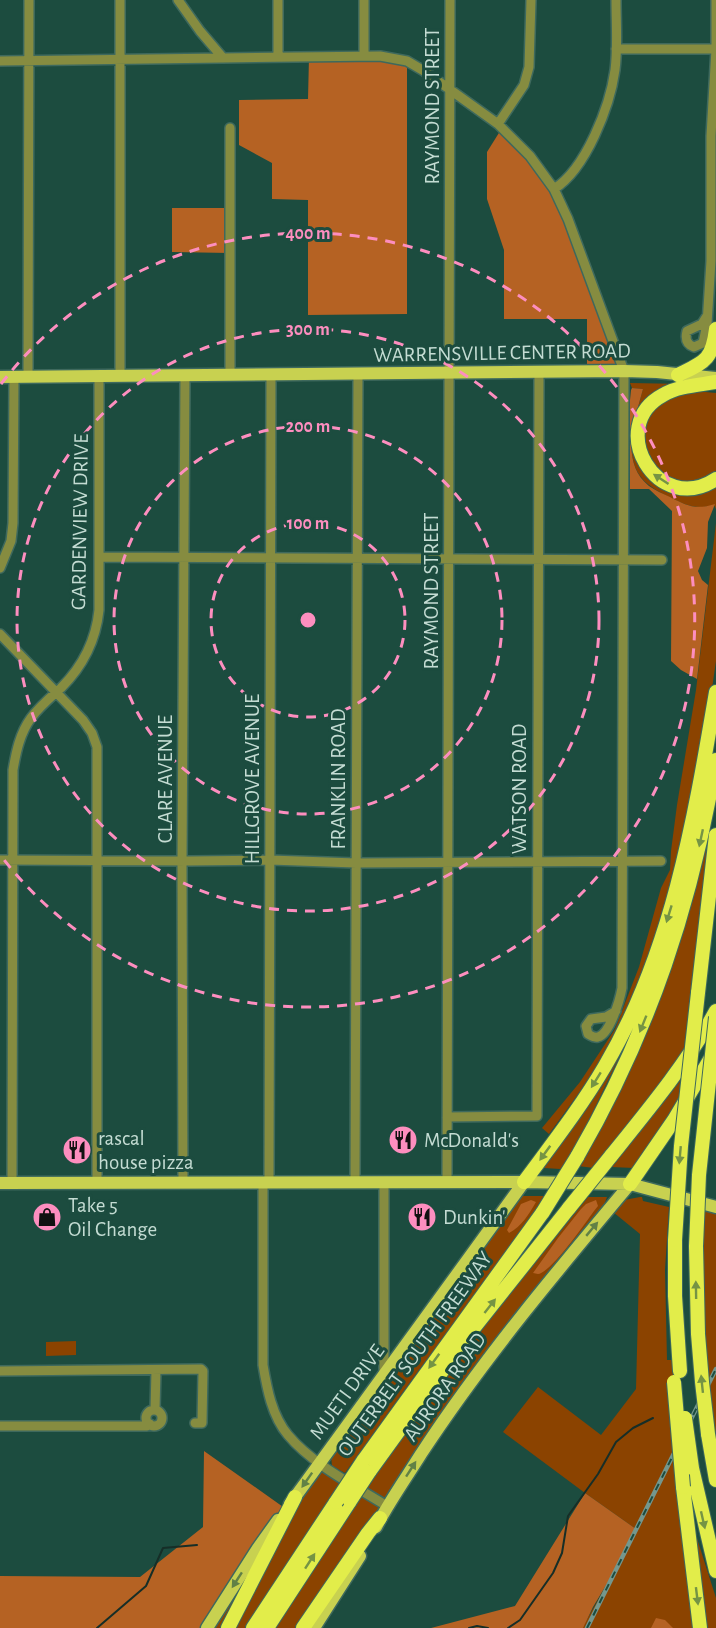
<svg xmlns="http://www.w3.org/2000/svg" width="716" height="1628" font-family="'Alegreya Sans',sans-serif">
	<style>
		.green { fill: #8b4300 }
		.forest { fill: #b56223 }
		.lines { fill: none; stroke-linecap: round; stroke-linejoin: round }
		.stream { stroke: #162e27; stroke-width: 2 }
		.minor-casing { stroke: #3e695d; stroke-width: 12 }
		.major-casing { stroke: #3e695d; stroke-width: 15 }
		.highway-casing { stroke: #3e695d; stroke-width: 16 }
		.minor { stroke: #868c40; stroke-width: 9 }
		.major { stroke: #c8d150; stroke-width: 12 }
		.highway { stroke: #e2ed4a; stroke-width: 14 }
		.rail-casing { stroke: #74978d; stroke-width: 4.5 }
		.rail { stroke: #1c4c3f; stroke-width: 2; stroke-dasharray: 7; stroke-linecap: butt }
		.highway-bridge-casing { stroke: #3e695d; stroke-width: 16; stroke-linecap: butt }
		.highway-bridge { stroke: #e2ed4a; stroke-width: 14 }
		.oneway { fill: #759444 }
		.oneway2 { fill: #618146 }
		.ring { fill: none; stroke: #fd8ebf; stroke-width: 3; stroke-dasharray: 10 8 }
		.labels { text-anchor: middle; dominant-baseline: central; stroke-width: 6; stroke-linejoin: round; paint-order: stroke }
		.street-label { font-size: 21px; fill: #c4dcd3; stroke: #1c4c3f }
		.poi-label { font-size: 21px; fill: #c4dcd3; stroke: #1c4c3f; text-anchor: start }
		.centre { fill: #fd8ebf; stroke: #1c4c3f; stroke-width: 3 }
		.ring-label { font-size: 18px; text-anchor: middle; font-weight: bold; fill: #fd8ebf; stroke: #1c4c3f; stroke-width: 6; stroke-linejoin: round; paint-order: stroke }
	</style>
	<rect width="100%" height="100%" fill="#1c4c3f"/>
	<path class="green" d="M630 383 684 384 637 423V460L653 480 716 484V509L714 505C695 510 686 505 669 497 663 494 655 490 649 485 619 462 635 419 643 389L632 388Z
		M695 391 716 393V473L690 483 673 481 661 474 644 452V423L659 401Z
		M716 523V661L709 709 676 872 646 968 611 1044 579 1093 549 1134 542 1128 580 1082 615 1029 639 967 661 888 670 870 671 851 677 805 696 690Z
		M709 834 683 1057 594 1168 578 1166 689 907Z
		M616 1057 619 1058 586 1126 563 1167 560 1169 544 1168 546 1159 554 1153 585 1108Z
		M681 1080 678 1105 634 1168 611 1167Z
		M520 1196H545L498 1264 416 1374 347 1470 345 1473 332 1466 331 1456Z
		M588 1197H607L604 1205 472 1370 387 1499 367 1488 440 1385 482 1329Z
		M640 1197H642L643 1201 669 1207 665 1270 667 1360H672L678 1436 700 1628H582L617 1567 636 1529 585 1493 503 1432 538 1387 601 1435 636 1389 640 1234 613 1212 624 1200Z
		M695 1201 716 1207V1480L708 1434Z
		M76 1341V1355L46 1356V1342Z
		M322 1469 341 1482 245 1628H233L298 1499Z
		M363 1494 379 1506 380 1511 300 1628H276Z
		M694 1529 716 1598V1628H705Z
		M252 1566 222 1628H212Z"/>
	<path class="forest" d="M309 57 407 61V314L308 315V200L272 199V163L239 145V100L308 99Z
		M502 128 554 189 624 371H587V319H504V250L487 199V152Z
		M172 208H230V253L172 252Z
		M632 388 643 389C635 419 619 462 649 486 655 490 663 494 670 497 687 506 696 510 715 504L708 522 707 548 698 571 702 580 708 585 697 679 681 670 671 661 672 511 649 489H630V400L631 390Z
		M531 1200 536 1202C529 1214 522 1226 509 1233L507 1230 521 1204Z
		M596 1200 598 1206 594 1211C586 1222 551 1273 538 1274 536 1274 535 1273 533 1273L558 1238 581 1209 586 1204Z
		M204 1451 286 1509 207 1628H0V1576L140 1577 203 1527Z
		M585 1493 636 1529 617 1567 593 1607 583 1628H431L515 1606Z
		M656 1618 665 1620 673 1628H651Z"/>
	<g class="lines">
		<path class="stream" d="M97 1628 146 1586 163 1548 197 1545
			M469 1628 477 1626 488 1628
			M508 1628 520 1620 553 1573 562 1553 568 1516 598 1474 616 1442 633 1428 653 1418"/>
		<g class="minor-casing">
			<path id="minor" d="M178 0 200 31 223 58 380 56 407 61 424 71 498 124 530 156 554 189 568 219 624 371 622 988C620 999 610 1034 598 1037 593 1038 592 1036 588 1034L586 1026 591 1019 606 1017 616 1011
				M364 0V56
				M616 49H716
				M278 57V0
				M0 61 223 58
				M498 124 524 85 529 67 531 0
				M230 128V375
				M554 189C586 169 610 106 615 70 618 47 616 23 616 0
				M707 316 702 324 687 331C685 339 686 344 694 347L703 343 707 324 711 261V136L716 49V0
				M120 376V0
				M28 377 29 0
				M99 557 662 560
				M0 568 11 541 13 523 14 377
				M0 634 83 720 92 733 97 747V1183
				M0 860 190 861 270 860 356 863 661 861
				M447 1117 537 1116 539 372
				M12 1183 13 770C16 752 20 733 31 718 40 706 51 697 61 688 83 666 96 640 99 610V376
				M183 1183 182 865 185 375
				M263 1183V1365C267 1389 272 1416 288 1435 312 1464 355 1486 387 1506
				M269 1183 271 375
				M355 1183 358 374
				M447 1183 450 0
				M0 1371 201 1369 203 1371 202 1423H195
				M384 1375V1183
				M155 1410 156 1370
				M146 1418a8 8 0 1 1 16 0a8 8 0 1 1-16 0Z
				M0 1426H147L150 1424"/>
		</g>
		<g class="major-casing">
			<path id="major" d="M0 377 624 371 657 372 716 378
				M0 1183 524 1182 630 1184 716 1207
				M290 1504 524 1182
				M376 1527C389 1502 406 1478 421 1454 484 1358 557 1271 630 1184
				M207 1628 258 1548 278 1520
				M314 1628 360 1556"/>
		</g>
		<g class="highway-casing">
			<path id="highway" d="M678 375C704 362 712 361 716 329
				M716 382C699 385 678 386 663 395 605 426 657 518 716 479
				M698 993 716 835
				M611 1156C649 1109 687 1063 716 1011
				M577 1157C650 1031 692 903 716 760
				M524 1182C552 1144 581 1107 605 1066 672 952 694 821 716 692
				M630 1184 674 1120 712 1056
				M675 1240V1296L680 1371
				M696 1246 698 1334
				M708 1434 716 1480
				M363 1461 543 1212
				M692 1468 716 1571
				M369 1472 469 1334 569 1208
				M683 1487 700 1628
				M228 1628 295 1497
				M253 1628 336 1502
				M267 1628 350 1501
				M303 1628 368 1533 380 1518"/>
		</g>
		<use href="#minor" class="minor"/>
		<use href="#major" class="major"/>
		<use href="#highway" class="highway"/>
		<g class="rail-casing">
			<path id="rail" d="M587 1628 716 1369"/>
		</g>
		<use href="#rail" class="rail"/>
		<g class="highway-bridge-casing">
			<path id="highway-bridge" d="M569 1208 611 1156
				M543 1212 577 1157
				M675 1240 681 1146 698 993
				M696 1246 699 1175 716 1017
				M698 1334 702 1382 708 1434
				M674 1382 683 1487
				M685 1418 692 1468
				M350 1501 369 1472
				M336 1502 363 1461"/>
		</g>
		<use href="#highway-bridge" class="highway-bridge"/>
	</g>
	<defs><path id="oneway-solid" d="M-6-.8H1V-3.2L6.5 0L1 3.2V.8H-6Z" transform="scale(1.5)"/></defs>
	<g class="oneway">
		<use href="#oneway-solid" transform="translate(661 479) rotate(-147)"/>
		<use href="#oneway-solid" transform="translate(701 838) rotate(102)"/>
		<use href="#oneway-solid" transform="translate(669 914) rotate(107)"/>
		<use href="#oneway-solid" transform="translate(643 1024) rotate(112)"/>
		<use href="#oneway-solid" transform="translate(596 1080) rotate(122)"/>
		<use href="#oneway-solid" transform="translate(545 1153) rotate(126)"/>
		<use href="#oneway-solid" transform="translate(680 1155) rotate(95)"/>
		<use href="#oneway-solid" transform="translate(696 1290) rotate(-91)"/>
		<use href="#oneway-solid" transform="translate(490 1306) rotate(-52)"/>
		<use href="#oneway-solid" transform="translate(434 1361) rotate(126)"/>
		<use href="#oneway-solid" transform="translate(702 1384) rotate(-96)"/>
		<use href="#oneway-solid" transform="translate(703 1520) rotate(77)"/>
		<use href="#oneway-solid" transform="translate(310 1561) rotate(-57)"/>
		<use href="#oneway-solid" transform="translate(697 1596) rotate(83)"/>
	</g>
	<g class="oneway2">
		<use href="#oneway-solid" transform="translate(592 1229) rotate(-50)"/>
		<use href="#oneway-solid" transform="translate(411 1469) rotate(-57)"/>
		<use href="#oneway-solid" transform="translate(307 1480) rotate(125)"/>
		<use href="#oneway-solid" transform="translate(237 1580) rotate(123)"/>
	</g>
	<g class="ring">
		<circle cx="308" cy="620" r="97"/>
		<circle cx="308" cy="620" r="194"/>
		<circle cx="308" cy="620" r="291"/>
		<path d="M1 384A387 387 0 1 1 1 856"/>
	</g>
	<defs>
		<g id="restaurant-disc" transform="scale(1.5)"><circle r="9.5" fill="#fd8ebf" stroke="#1c4c3f"/><path d="M-5-6h1v4h1v-4h1v4h1v-4h1v5L-1.5 .5V6h-2V.5L-5-1ZM5-6V6H3V1.5H1.5Q1.5-4 5-6Z" fill="#111"/></g>
		<g id="shop-disc" transform="scale(1.5)"><circle r="9.5" fill="#fd8ebf" stroke="#1c4c3f"/><path d="M-5-2.5h2.3a2.7 3.5 0 0 1 5.4 0H5L5.5 6h-11ZM-1.5-2.5h3a1.5 2.3 0 0 0-3 0Z" fill="#111"/></g>
	</defs>
	<g fill-rule="evenodd">
		<use href="#restaurant-disc" x="403" y="1140"/>
		<use href="#restaurant-disc" x="77" y="1150"/>
		<use href="#shop-disc" x="47" y="1217"/>
		<use href="#restaurant-disc" x="422" y="1217"/>
	</g>
	<g class="labels">
		<g class="street-label">
			<text transform="translate(432 106) rotate(-90)">RAYMOND STREET</text>
			<text transform="translate(502 353) rotate(-1)">WARRENSVILLE CENTER ROAD</text>
			<text transform="translate(80 522) rotate(-89)">GARDENVIEW DRIVE</text>
			<text transform="translate(431 591) rotate(-90)">RAYMOND STREET</text>
			<text transform="translate(165 779) rotate(-90)">CLARE AVENUE</text>
			<text transform="translate(252 779) rotate(-90)">HILLGROVE AVENUE</text>
			<text transform="translate(338 779) rotate(-90)">FRANKLIN ROAD</text>
			<text transform="translate(519 789) rotate(-90)">WATSON ROAD</text>
			<text transform="translate(415 1354) rotate(-54)">OUTERBELT SOUTH FREEWAY</text>
			<text transform="translate(445 1387) rotate(-55)">AURORA ROAD</text>
			<text transform="translate(347 1392) rotate(-54)">MUETI DRIVE</text>
		</g>
		<g class="poi-label">
			<text x="98" y="1138">rascal<tspan x="98" dy="24">house pizza</tspan></text>
			<text x="424" y="1140">McDonald's</text>
			<text x="68" y="1205">Take 5<tspan x="68" dy="24">Oil Change</tspan></text>
			<text x="443" y="1217">Dunkin'</text>
		</g>
	</g>
	<circle cx="308" cy="620" r="9" class="centre"/>
	<g class="ring-label">
		<text x="308" y="239">400 m</text>
		<text x="308" y="335">300 m</text>
		<text x="308" y="432">200 m</text>
		<text x="308" y="529">100 m</text>
	</g>
</svg>
